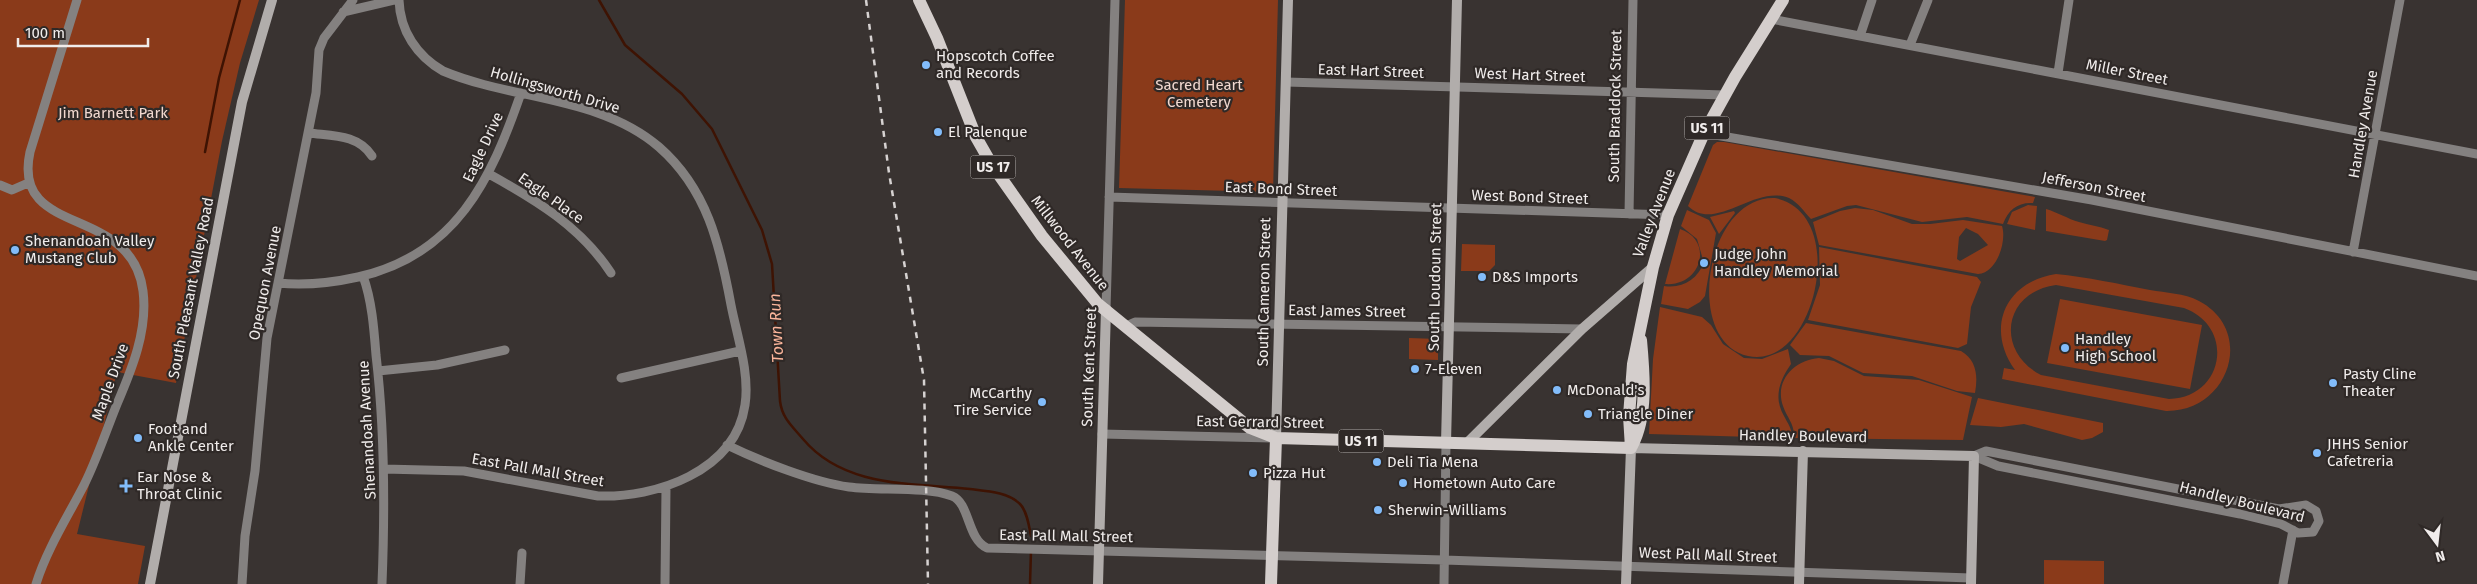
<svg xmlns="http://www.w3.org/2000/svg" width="2477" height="584" font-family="'Fira Sans',sans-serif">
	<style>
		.green { fill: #8a3a1a; fill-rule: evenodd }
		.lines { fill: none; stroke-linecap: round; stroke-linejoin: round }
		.stream { stroke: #3e1303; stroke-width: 2.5 }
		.street { stroke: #848180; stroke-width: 9 }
		.secondary { stroke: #b1adab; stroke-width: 10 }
		.primary { stroke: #d4cecc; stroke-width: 12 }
		.rail { stroke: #d6d2d1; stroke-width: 2.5; stroke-dasharray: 6 6; stroke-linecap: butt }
		.poi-dot { fill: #82bcfa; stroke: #2f2927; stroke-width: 2 }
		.labels { text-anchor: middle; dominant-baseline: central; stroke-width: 4.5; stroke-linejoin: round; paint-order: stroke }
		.shield { fill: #2f2927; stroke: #b6b2b0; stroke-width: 1 }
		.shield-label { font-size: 14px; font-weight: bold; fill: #f0eceb }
		.poi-label { font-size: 15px; fill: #f0eceb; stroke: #2f2927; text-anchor: start }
		.street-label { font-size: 15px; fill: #f0eceb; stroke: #2f2927 }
		.park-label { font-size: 15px; fill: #f1d8cf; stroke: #2f2927 }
		.water-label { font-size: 16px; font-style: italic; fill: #fbb59b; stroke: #2f2927 }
	</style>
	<rect width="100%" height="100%" fill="#393331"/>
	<path class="green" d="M0 0H259L240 63 222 141 176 383 117 372 77 534 145 546 138 584H0Z
		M1125 0H1278L1273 192 1119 188Z
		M1717 142H1724L2035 197 2033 203C2018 202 2008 210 2003 224L1967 217 1922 222 1856 205 1847 206 1811 219C1804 212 1799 203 1789 198 1755 184 1715 233 1688 206L1713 145Z
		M1775 198C1851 213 1815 371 1748 356 1682 341 1706 195 1775 198Z
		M2028 205 2037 206 2035 230 2007 224 2012 212Z
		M1855 208 1873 210 1912 224H1930L1963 220 2002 226C2007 241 1997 273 1978 274L1819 245 1813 222 1840 211ZM1966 228 1978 234 1988 245 1960 261 1957 259 1959 237Z
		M2046 209C2057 212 2068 219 2079 222 2089 225 2099 226 2109 230L2107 240 2105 241 2046 231Z
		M1687 210 1709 220 1716 233 1705 296 1700 302 1688 309 1661 304 1664 286C1683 289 1697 279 1704 263L1697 239 1681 226Z
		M1734 211 1735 213 1719 234 1710 217Z
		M1680 229C1714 240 1702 287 1665 284Z
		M1462 244 1495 245V265L1489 271H1461Z
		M1819 247 1977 277 1981 282 1971 307 1967 344 1958 348 1808 320 1820 285Z
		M2056 274C2087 277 2119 284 2150 290 2166 293 2184 293 2199 301 2256 331 2229 412 2166 411L2002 379 2004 368 2015 370C1985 328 2005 282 2056 274ZM2056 285 2184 308C2236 327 2224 398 2169 399L2041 375C1995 351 2003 292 2056 285Z
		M2060 299 2202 325 2190 389 2047 363Z
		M1660 307 1702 317 1711 325 1723 344 1744 358 1762 359 1788 349 1791 364C1780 380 1773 397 1784 416 1788 424 1792 428 1792 438L1649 434 1653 359Z
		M1806 323 1961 351C1977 360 1978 377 1975 393L1957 391 1912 376 1863 373 1829 356 1800 355 1790 345Z
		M1409 338 1438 339V360L1409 359Z
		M1819 358 1834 361 1864 376 1919 380 1972 397 1963 440 1794 438C1795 424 1787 418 1783 406 1774 380 1795 360 1819 358Z
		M1978 398 2103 423V432L2092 438 2082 440 2024 424 2001 427 1970 425Z
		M2044 560 2104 561V584H2044Z"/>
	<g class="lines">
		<path class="stream" d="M599 0 625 45 682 94 712 129 762 230 772 264 780 401C782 418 792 426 803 439 844 488 912 483 970 489 986 491 1008 492 1020 504 1027 511 1029 526 1031 536
			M205 152 219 78 240 0
			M1030 584 1031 551"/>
		<path class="street" d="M343 12 394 0
			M1771 19 2477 154
			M1860 36 1872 0
			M1910 45 1928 0
			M2058 73 2069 0
			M1286 82 1725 95
			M309 133C332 136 358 134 372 156
			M1704 133 2092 200 2477 276
			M489 174C536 200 581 227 611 273
			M0 185 12 190 28 183
			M1109 197 1668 215
			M1629 214 1633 0
			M2353 252 2400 0
			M363 276C372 301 374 329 376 355 385 431 385 508 382 584
			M278 283C306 286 331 283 358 277 456 255 491 180 521 93
			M1106 309 1115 0
			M1126 326 1135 322 1582 329
			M378 371 437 365 505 350
			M621 378 740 351
			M1102 434 1274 438
			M727 445C760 461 813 482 849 487 879 491 925 486 952 496 970 503 967 539 987 548L1444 560 1971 578
			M1986 451 2279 509 2306 505 2316 511 2319 521 2313 532 2298 533 2281 524 2240 514 1998 466 1974 456Z
			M384 469 464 471 598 496C655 498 735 472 745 405 750 373 737 336 731 305 720 245 707 189 659 147 600 96 512 100 443 71 417 56 400 31 399 0
			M36 584C47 549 67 518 84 485 97 459 106 431 117 404 132 369 148 330 143 291 132 203 11 239 30 152L77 0
			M242 584 245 536 255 471 267 338 316 93 319 50 324 38 353 0
			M520 584 522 553
			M665 584 666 488
			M1444 584 1446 443
			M2283 584 2293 530"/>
		<path class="secondary" d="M1276 438 1288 0
			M1446 443 1457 0
			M1466 444 1582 329 1653 267
			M150 584 242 102 272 0
			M1098 584 1106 309
			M1626 584 1631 448 1974 456 1971 584
			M1799 584 1803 451"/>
		<path class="primary" d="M919 0 937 38 976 137 992 165 1042 236 1098 304 1250 428 1276 438 1631 448
			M1632 446C1648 416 1644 373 1641 340
			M1631 448 1629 416 1633 364 1653 267 1668 215 1704 133 1735 77 1783 0
			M1271 584 1276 438"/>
		<path class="rail" d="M866 0 889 173 924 380 928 584"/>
	</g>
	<g class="poi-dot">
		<circle cx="926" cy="65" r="5"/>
		<circle cx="938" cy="132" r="5"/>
		<circle cx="15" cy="250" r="5"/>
		<circle cx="1704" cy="263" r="5"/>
		<circle cx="1482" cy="277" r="5"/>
		<circle cx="2065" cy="348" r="5"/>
		<circle cx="1415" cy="369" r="5"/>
		<circle cx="2333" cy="383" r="5"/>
		<circle cx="1557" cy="390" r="5"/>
		<circle cx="1042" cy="402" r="5"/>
		<circle cx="1588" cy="414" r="5"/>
		<circle cx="138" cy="438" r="5"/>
		<circle cx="2317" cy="453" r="5"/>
		<circle cx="1377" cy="462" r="5"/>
		<circle cx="1253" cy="473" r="5"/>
		<circle cx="1403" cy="483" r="5"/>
		<path d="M123.5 478.5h5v5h5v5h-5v5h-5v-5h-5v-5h5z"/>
		<circle cx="1378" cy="510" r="5"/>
	</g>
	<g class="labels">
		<g class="shield">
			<rect x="1684.5" y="116.5" width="45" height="23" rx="4"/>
			<rect x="970.5" y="155.5" width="45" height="23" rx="4"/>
			<rect x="1338.5" y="429.5" width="45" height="23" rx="4"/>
		</g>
		<g class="shield-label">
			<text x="1707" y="128">US 11</text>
			<text x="993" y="167">US 17</text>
			<text x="1361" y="441">US 11</text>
		</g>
		<g class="poi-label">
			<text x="936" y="56">Hopscotch Coffee<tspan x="936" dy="17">and Records</tspan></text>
			<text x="948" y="132">El Palenque</text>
			<text x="25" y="241">Shenandoah Valley<tspan x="25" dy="17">Mustang Club</tspan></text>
			<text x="1714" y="254">Judge John<tspan x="1714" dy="17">Handley Memorial</tspan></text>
			<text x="1492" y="277">D&amp;S Imports</text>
			<text x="2075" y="339">Handley<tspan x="2075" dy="17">High School</tspan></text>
			<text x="1425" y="369">7-Eleven</text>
			<text x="2343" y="374">Pasty Cline<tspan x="2343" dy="17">Theater</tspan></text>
			<text x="1567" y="390">McDonald's</text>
			<text x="1032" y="393" text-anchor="end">McCarthy<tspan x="1032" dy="17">Tire Service</tspan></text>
			<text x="1598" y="414">Triangle Diner</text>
			<text x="148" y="429">Foot and<tspan x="148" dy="17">Ankle Center</tspan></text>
			<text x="2327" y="444">JHHS Senior<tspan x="2327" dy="17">Cafetreria</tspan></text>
			<text x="1387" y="462">Deli Tia Mena</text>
			<text x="1263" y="473">Pizza Hut</text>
			<text x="137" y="477">Ear Nose &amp;<tspan x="137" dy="17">Throat Clinic</tspan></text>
			<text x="1413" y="483">Hometown Auto Care</text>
			<text x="1388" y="510">Sherwin-Williams</text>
		</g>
		<g class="street-label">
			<text transform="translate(1371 71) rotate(2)">East Hart Street</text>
			<text transform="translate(2127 72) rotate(11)">Miller Street</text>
			<text transform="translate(1530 75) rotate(2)">West Hart Street</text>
			<text transform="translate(555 90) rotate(16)">Hollingsworth Drive</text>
			<text transform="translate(1615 106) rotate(-89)">South Braddock Street</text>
			<text transform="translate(2363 124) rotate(-80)">Handley Avenue</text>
			<text transform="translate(483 147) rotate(-65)">Eagle Drive</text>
			<text transform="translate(2094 187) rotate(11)">Jefferson Street</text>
			<text transform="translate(1281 189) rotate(2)">East Bond Street</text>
			<text transform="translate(1530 197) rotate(2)">West Bond Street</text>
			<text transform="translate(551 198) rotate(35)">Eagle Place</text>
			<text transform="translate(1654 213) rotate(-69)">Valley Avenue</text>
			<text transform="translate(1070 243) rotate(52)">Millwood Avenue</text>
			<text transform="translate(1435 277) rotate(-89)">South Loudoun Street</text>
			<text transform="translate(265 283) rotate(-79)">Opequon Avenue</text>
			<text transform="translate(191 288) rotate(-79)">South Pleasant Valley Road</text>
			<text transform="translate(1264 292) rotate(-89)">South Cameron Street</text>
			<text transform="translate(1347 311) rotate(1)">East James Street</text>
			<text transform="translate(1089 367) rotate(-88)">South Kent Street</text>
			<text transform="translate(110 382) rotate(-70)">Maple Drive</text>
			<text transform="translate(1260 422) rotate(1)">East Gerrard Street</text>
			<text transform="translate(367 430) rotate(-93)">Shenandoah Avenue</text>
			<text transform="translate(1803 436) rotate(1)">Handley Boulevard</text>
			<text transform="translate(538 470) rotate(10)">East Pall Mall Street</text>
			<text transform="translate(2242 502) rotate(14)">Handley Boulevard</text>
			<text transform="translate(1066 536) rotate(1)">East Pall Mall Street</text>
			<text transform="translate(1708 555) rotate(2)">West Pall Mall Street</text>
		</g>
		<g class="park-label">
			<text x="1199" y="85">Sacred Heart<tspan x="1199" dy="17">Cemetery</tspan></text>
			<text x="113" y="113">Jim Barnett Park</text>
		</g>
		<g class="water-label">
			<text transform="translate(776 328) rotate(-93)">Town Run</text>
		</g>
	</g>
	<g transform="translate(2437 544) rotate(165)" stroke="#2f2927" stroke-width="4" paint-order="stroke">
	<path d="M0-4L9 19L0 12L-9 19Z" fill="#f0eceb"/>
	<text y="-8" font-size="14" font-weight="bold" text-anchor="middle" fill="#f0eceb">N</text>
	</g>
	<path d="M18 38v8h130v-8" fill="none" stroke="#f0eceb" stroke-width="2.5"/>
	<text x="25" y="38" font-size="15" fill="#f0eceb" stroke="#2f2927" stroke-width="4" paint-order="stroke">100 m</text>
</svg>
